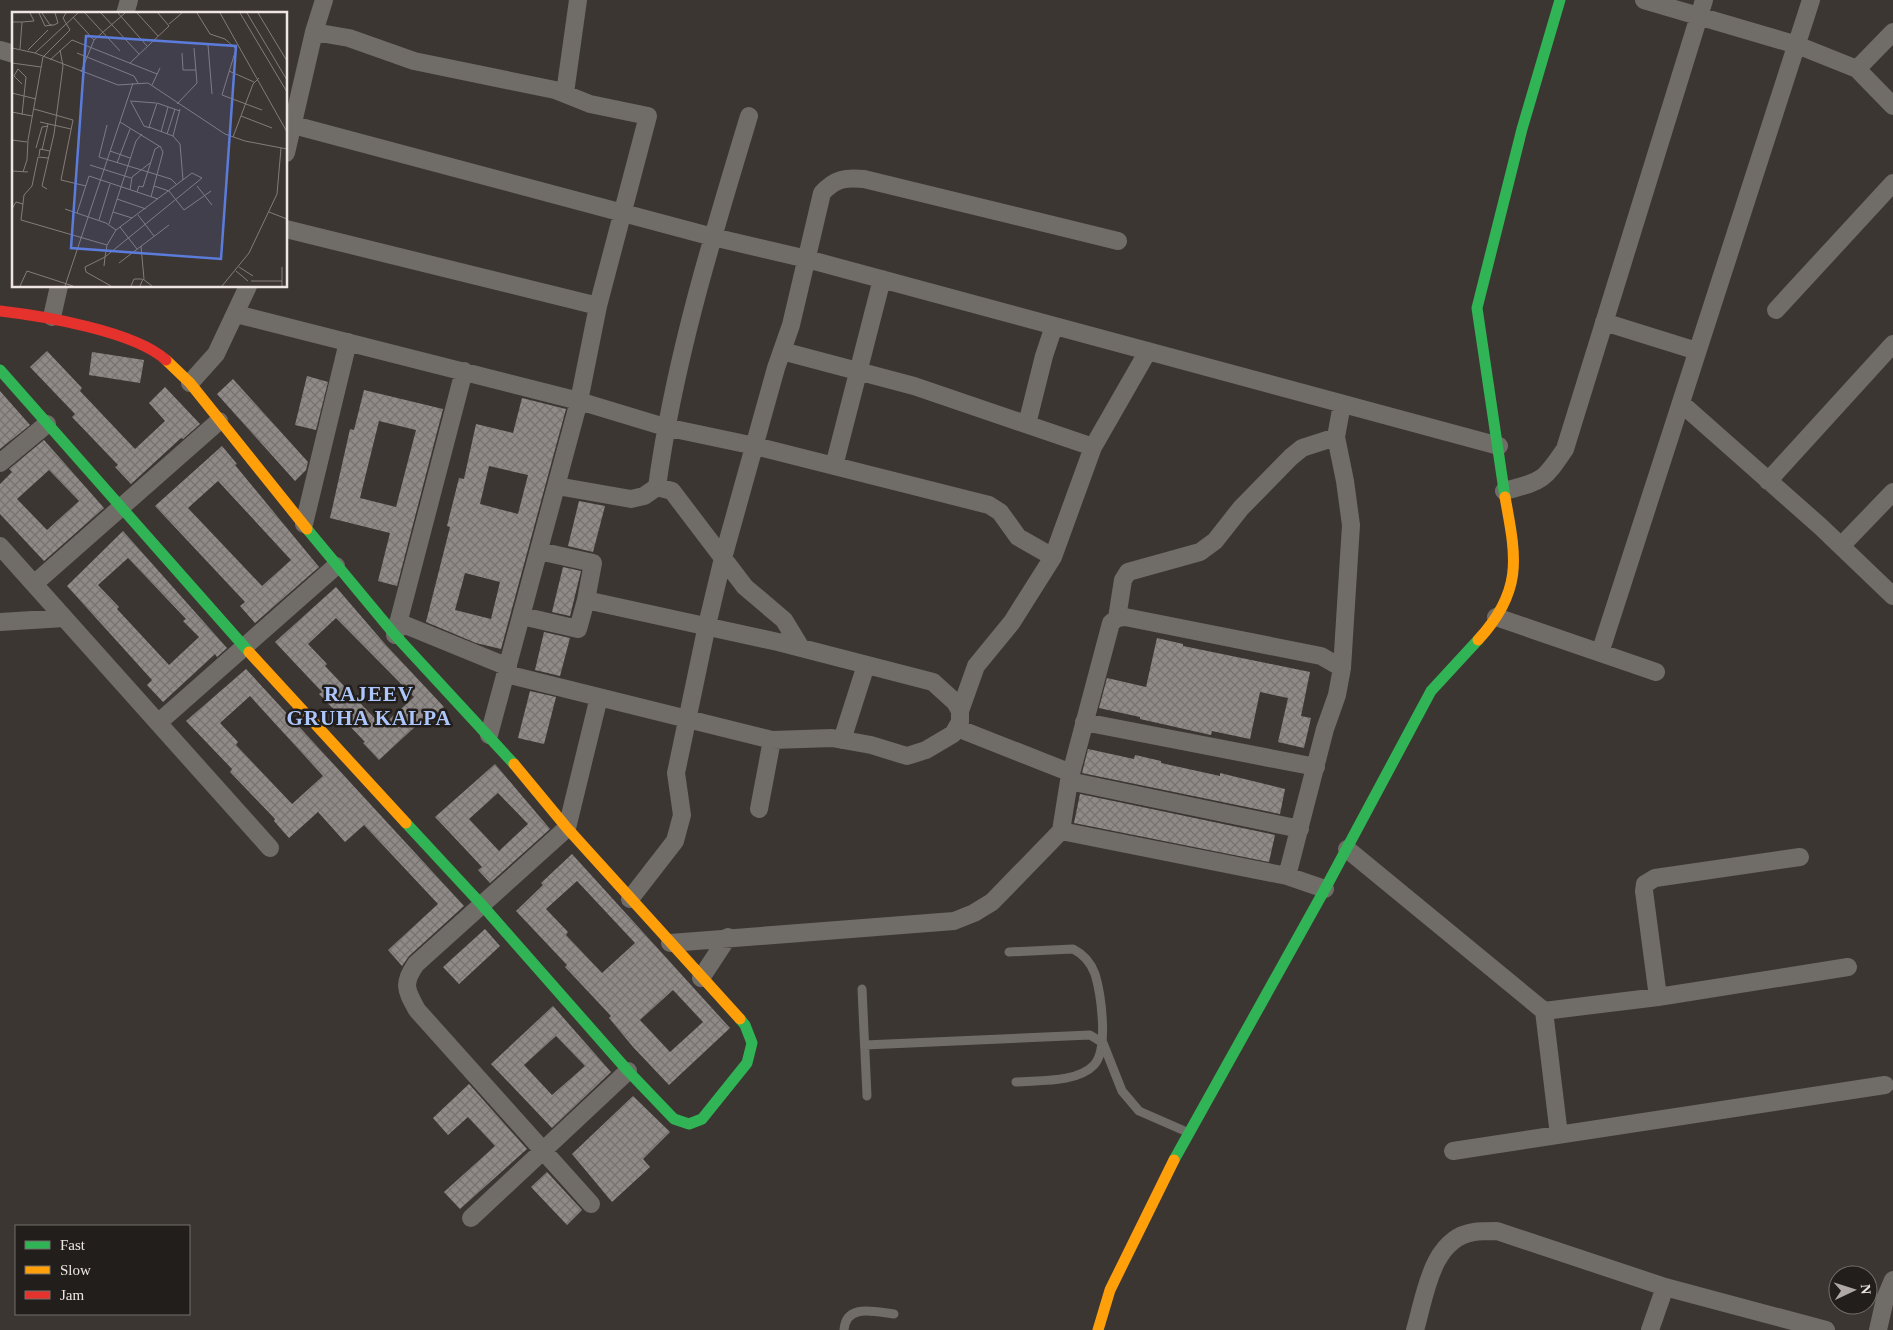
<svg xmlns="http://www.w3.org/2000/svg" width="1893" height="1330" font-family="'Times New Roman',serif">
	<style>
		.building { fill: url(#building-cross-hatch); fill-rule: evenodd }
		.lines { fill: none; stroke-linecap: round; stroke-linejoin: round }
		.lane { stroke: #706c68; stroke-width: 9 }
		.street { stroke: #706c68; stroke-width: 18 }
		.fast { stroke: #30b455; stroke-width: 11 }
		.slow { stroke: #ff9f0a; stroke-width: 11 }
		.jam { stroke: #e5322d; stroke-width: 11 }
		.labels { text-anchor: middle; dominant-baseline: central; stroke-width: 5; stroke-linejoin: round; paint-order: stroke }
		.district-label { font-size: 21px; font-weight: bold; letter-spacing: 1px; fill: #adc7fc; stroke: #221e1b }
		.inset-road { fill: none; stroke: #837c78; stroke-width: 1 }
		.view { fill: #5b7cdb; fill-opacity: 0.15; stroke: #5b7cdb; stroke-width: 2.5 }
		.inset-edge { fill: none; stroke: #ede6e2; stroke-width: 2.5 }
	</style>
	<defs>
		<pattern id="building-cross-hatch" width="8" height="8" patternUnits="userSpaceOnUse" patternTransform="scale(1.25)"><rect width="8" height="8" fill="#8f8a87"/><path d="M0 0l8 8M0 8l8-8" fill="none" stroke="#767270"/></pattern>
	</defs>
	<rect width="100%" height="100%" fill="#3c3632"/>
	<path class="building" d="M47 351 82 388 80 391 135 449 165 421 149 403 165 387 200 424 183 439 181 438 131 484 115 467 118 465 72 417 75 414 30 367Z
		M92 352 144 360 140 383 89 375Z
		M307 376 328 382 316 430 295 425Z
		M233 379 308 462 306 470 295 481 217 394Z
		M364 390 443 409 397 586 378 581 390 533 330 518 350 429 354 430ZM379 421 416 430 396 507 360 498Z
		M0 391 30 425 0 449Z
		M522 398 566 409 501 649 476 643 426 622 450 527 447 526 459 478 464 479 476 424 513 433ZM489 466 528 475 518 514 480 504ZM465 573 500 582 491 619 455 610Z
		M44 440 104 508 44 561 0 514V484L12 472 9 469ZM49 470 79 501 47 530 17 499Z
		M222 446 237 464 235 465 319 567 255 623 240 606 245 602 155 506ZM218 481 291 560 262 586 188 508Z
		M579 501 605 506 593 552 568 546Z
		M123 531 227 648 217 657 215 654 163 702 147 685 152 680 67 586ZM128 558 186 619 183 621 199 637 169 665 117 609 119 607 98 585Z
		M563 567 581 571 570 616 552 612Z
		M336 587 385 644 444 707 433 717 430 713 379 760 363 743 365 742 319 694 322 692 275 642ZM336 618 414 697 382 726 325 666 327 664 308 644Z
		M544 632 570 638 560 676 535 670Z
		M1157 638 1183 644V646L1310 672 1301 716 1311 718 1304 748 1278 742 1288 698 1260 692 1250 739 1212 731 1211 735 1140 719V717L1099 708 1107 678 1146 687Z
		M246 669 464 906 409 956 402 966 388 950 438 904 364 825 345 842 318 812 289 838 274 821 275 819 230 772 232 769 186 721ZM250 696 323 776 292 804 236 745 238 742 220 723Z
		M530 691 556 697 544 744 518 738Z
		M1088 749 1134 759 1135 755 1161 761V763L1220 776V773L1285 789 1280 814 1082 773Z
		M495 764 550 829 490 883 478 870 482 867 435 817ZM498 793 528 824 499 851 469 819Z
		M1080 794 1275 835 1269 862 1074 823Z
		M572 854 730 1028 669 1085 633 1047 609 1018 611 1016 565 967 567 965 516 911 543 885 541 883ZM577 881 635 943 602 973 566 935 568 932 546 909ZM673 990 703 1022 670 1052 640 1020Z
		M485 929 500 946 459 984 443 967Z
		M553 1006 611 1072 552 1128 491 1064ZM556 1036 585 1066 552 1095 524 1065Z
		M469 1084 527 1149 460 1209 444 1192 495 1146 468 1117 448 1135 433 1118Z
		M633 1096 670 1132 643 1159 650 1167 612 1202 572 1154Z
		M547 1172 582 1210 567 1225 531 1187Z"/>
	<g class="lines">
		<path class="lane" d="M1009 952 1073 949C1083 954 1091 963 1095 974 1101 994 1109 1049 1094 1065 1077 1083 1039 1080 1016 1082
			M862 989 867 1096
			M865 1045 1090 1035 1103 1043 1122 1091 1139 1111 1187 1132
			M844 1330C846 1303 875 1312 894 1314"/>
		<path class="street" d="M1644 0 1797 45 1857 69 1893 106
			M125 14 129 0
			M314 32 349 38 414 61 555 90 590 104 648 116 598 306 579 401 489 735
			M0 50 14 54
			M1857 69 1893 32
			M565 93 578 0
			M286 123 713 237 807 259 1499 446
			M286 153 314 32 324 0
			M286 229 598 306
			M1776 310 1893 183
			M236 314 579 401 665 427 755 446 989 505 1000 512 1018 537 1053 557
			M52 317 59 286
			M1604 322 1697 351
			M782 351 914 386 1093 447
			M190 383 216 354 248 286
			M1682 404 1821 527 1893 596
			M1027 424 1044 356 1054 326
			M0 463 47 424
			M834 466 882 279
			M1768 481 1893 344
			M557 486 631 499 644 496 657 487 672 491 745 587 784 620 801 648
			M657 487C674 361 712 238 749 116
			M1504 491C1542 481 1543 482 1565 449L1704 0
			M304 524 348 342
			M0 546 270 848
			M1841 546 1893 492
			M34 584 219 421
			M522 616 578 629 586 600
			M1496 617 1656 672
			M1117 618 1123 580 1128 572 1200 552 1215 541 1241 508 1291 457 1302 448 1336 437
			M0 622 64 618
			M398 622 508 667
			M395 635 464 371
			M1600 653 1811 0
			M1342 668 1351 525 1345 481 1336 437 1342 404
			M506 674 772 740 832 738 871 745 907 756 926 750 953 734 960 722V711L955 702 933 682 778 642 586 600 593 563 539 551
			M960 711 976 666 1012 622 1053 557 1093 447 1148 351
			M1084 722 1316 767
			M158 723 336 566
			M957 728 1071 773
			M842 740 866 665
			M1069 781 1300 829
			M759 809 772 740
			M1061 831 1287 876 1325 889
			M1347 849 1544 1011 1658 997 1848 967
			M630 899 675 841 682 815 676 773 707 625 723 558 776 368 791 325 822 193C835 179 845 177 864 179L1118 241
			M670 943 954 921 974 913 992 902 1061 831 1069 781 1111 623 1117 618 1125 617 1321 656 1342 668 1337 695 1325 729 1287 876
			M701 978 728 937
			M1658 997 1644 891 1645 884 1655 878 1800 857
			M1544 1011 1559 1135
			M1453 1151 1885 1085
			M591 1204 417 1010C406 990 402 984 416 964L567 828 599 697
			M471 1218 628 1071
			M1415 1330C1425 1297 1431 1238 1474 1232 1481 1231 1489 1231 1497 1231L1665 1287 1826 1330
			M1650 1330 1665 1287
			M1878 1330 1885 1299 1893 1280"/>
		<path class="fast" d="M0 370 249 652
			M1505 497 1477 308 1522 129 1560 0
			M307 529 395 635 514 764
			M406 823 482 905 628 1071 674 1119 689 1124 702 1119 747 1063 752 1043 745 1025 740 1019
			M1174 1160 1325 889 1431 691 1478 640"/>
		<path class="slow" d="M166 360 190 383 307 529
			M1478 640C1524 590 1516 557 1505 497
			M249 652 406 823
			M514 764 567 828 740 1019
			M1098 1330 1110 1290 1174 1160"/>
		<path class="jam" d="M0 311C43 316 134 331 166 360"/>
	</g>
	<g class="labels">
		<g class="district-label">
			<text x="369" y="694">RAJEEV<tspan x="369" dy="24">GRUHA KALPA</tspan></text>
		</g>
	</g>
	<g transform="translate(12 12)">
		<rect width="275" height="275" fill="#3c3632"/>
		<path class="inset-road" d="M27 1 33 14 40 13M30 1 38 13H42L46 11 43 1M73 1 108 39M89 1 127 42M106 1 135 34M125 1 146 24M185 1 198 22 213 27 224 37 210 83 250 98M208 1 275 120M228 1 275 80M235 1 275 68M246 1 275 49M61 5 82 28M0 10H10L8 37M10 10 22 9 18 1M157 12 170 1M196 33 200 82M0 36 23 41 106 73 136 71 213 122 233 129 275 137M16 38 36 18M23 41 66 1M65 41 122 64 126 71M170 41 171 58H184M38 48 60 28 145 62M0 51 29 55M118 51 157 14 146 1M217 59 242 70M69 60 82 28 113 1M10 72 2 64 6 57 14 65 10 103M140 73 148 56M0 81 24 87M118 89 144 91M119 90 132 114 138 116M165 92 185 71 182 36M22 97 61 108 49 168 74 174M168 99 145 91 137 115 161 124 168 132 171 168M0 100 20 104M229 104 260 116M28 110 59 117M108 110 147 134M95 113 87 145 159 167 165 173M149 120 156 95M155 122 163 97M161 124 168 97M221 125 241 72 247 66M0 128 15 130M24 136 30 115 36 114M30 138 36 112M98 139 118 146M27 144 28 137 38 139M36 146 26 145 20 174 12 183 9 208 95 233M105 151 118 117M78 153 119 166M0 159 16 160M11 160 15 148 16 128 31 45 58 18 51 6 54 1M142 174 157 179 172 198 199 179M185 174 200 193M35 177 30 174 42 122 51 54 48 38M118 178 120 165 138 151M125 180 127 174 131 175 143 137 148 134 151 140 139 185M105 187 134 197M0 197 4 190 11 192M53 197 94 211 104 218M101 200 120 206M257 200 275 207M65 201 77 164 146 187M126 203 142 224M87 208 98 172M97 212 124 129 130 122M108 215 125 237M129 234 132 267M107 251 157 213M92 254 93 245 95 233 104 218 180 161 190 166 93 245 73 255 74 260 99 274M227 255 241 264M270 255V274M224 259 236 269M239 269H270M8 274 15 259 61 274M53 274 121 71M119 274 122 267H130M128 274 131 267 140 274M210 274 237 241 265 182 269 136"/>
		<path class="view" d="M74 24 224 34 209 247 59 236Z"/>
		<rect width="275" height="275" class="inset-edge"/>
	</g>
	<rect x="15" y="1225" width="175" height="90" fill="#221e1b" stroke="#736e6b"/>
	<rect x="25" y="1241" width="25" height="8" fill="#30b455" stroke="#736e6b"/>
	<text x="60" y="1250" font-size="15" fill="#ede6e2">Fast</text>
	<rect x="25" y="1266" width="25" height="8" fill="#ff9f0a" stroke="#736e6b"/>
	<text x="60" y="1275" font-size="15" fill="#ede6e2">Slow</text>
	<rect x="25" y="1291" width="25" height="8" fill="#e5322d" stroke="#736e6b"/>
	<text x="60" y="1300" font-size="15" fill="#ede6e2">Jam</text>
	<g transform="translate(1853 1290) rotate(86)"><circle r="24" fill="#221e1b" stroke="#736e6b"/>
	<path d="M0-4L9 19L0 12L-9 19Z" fill="#afa8a4"/>
	<text y="-8" font-size="14" font-weight="bold" text-anchor="middle" fill="#ede6e2">N</text>
	</g>
</svg>
